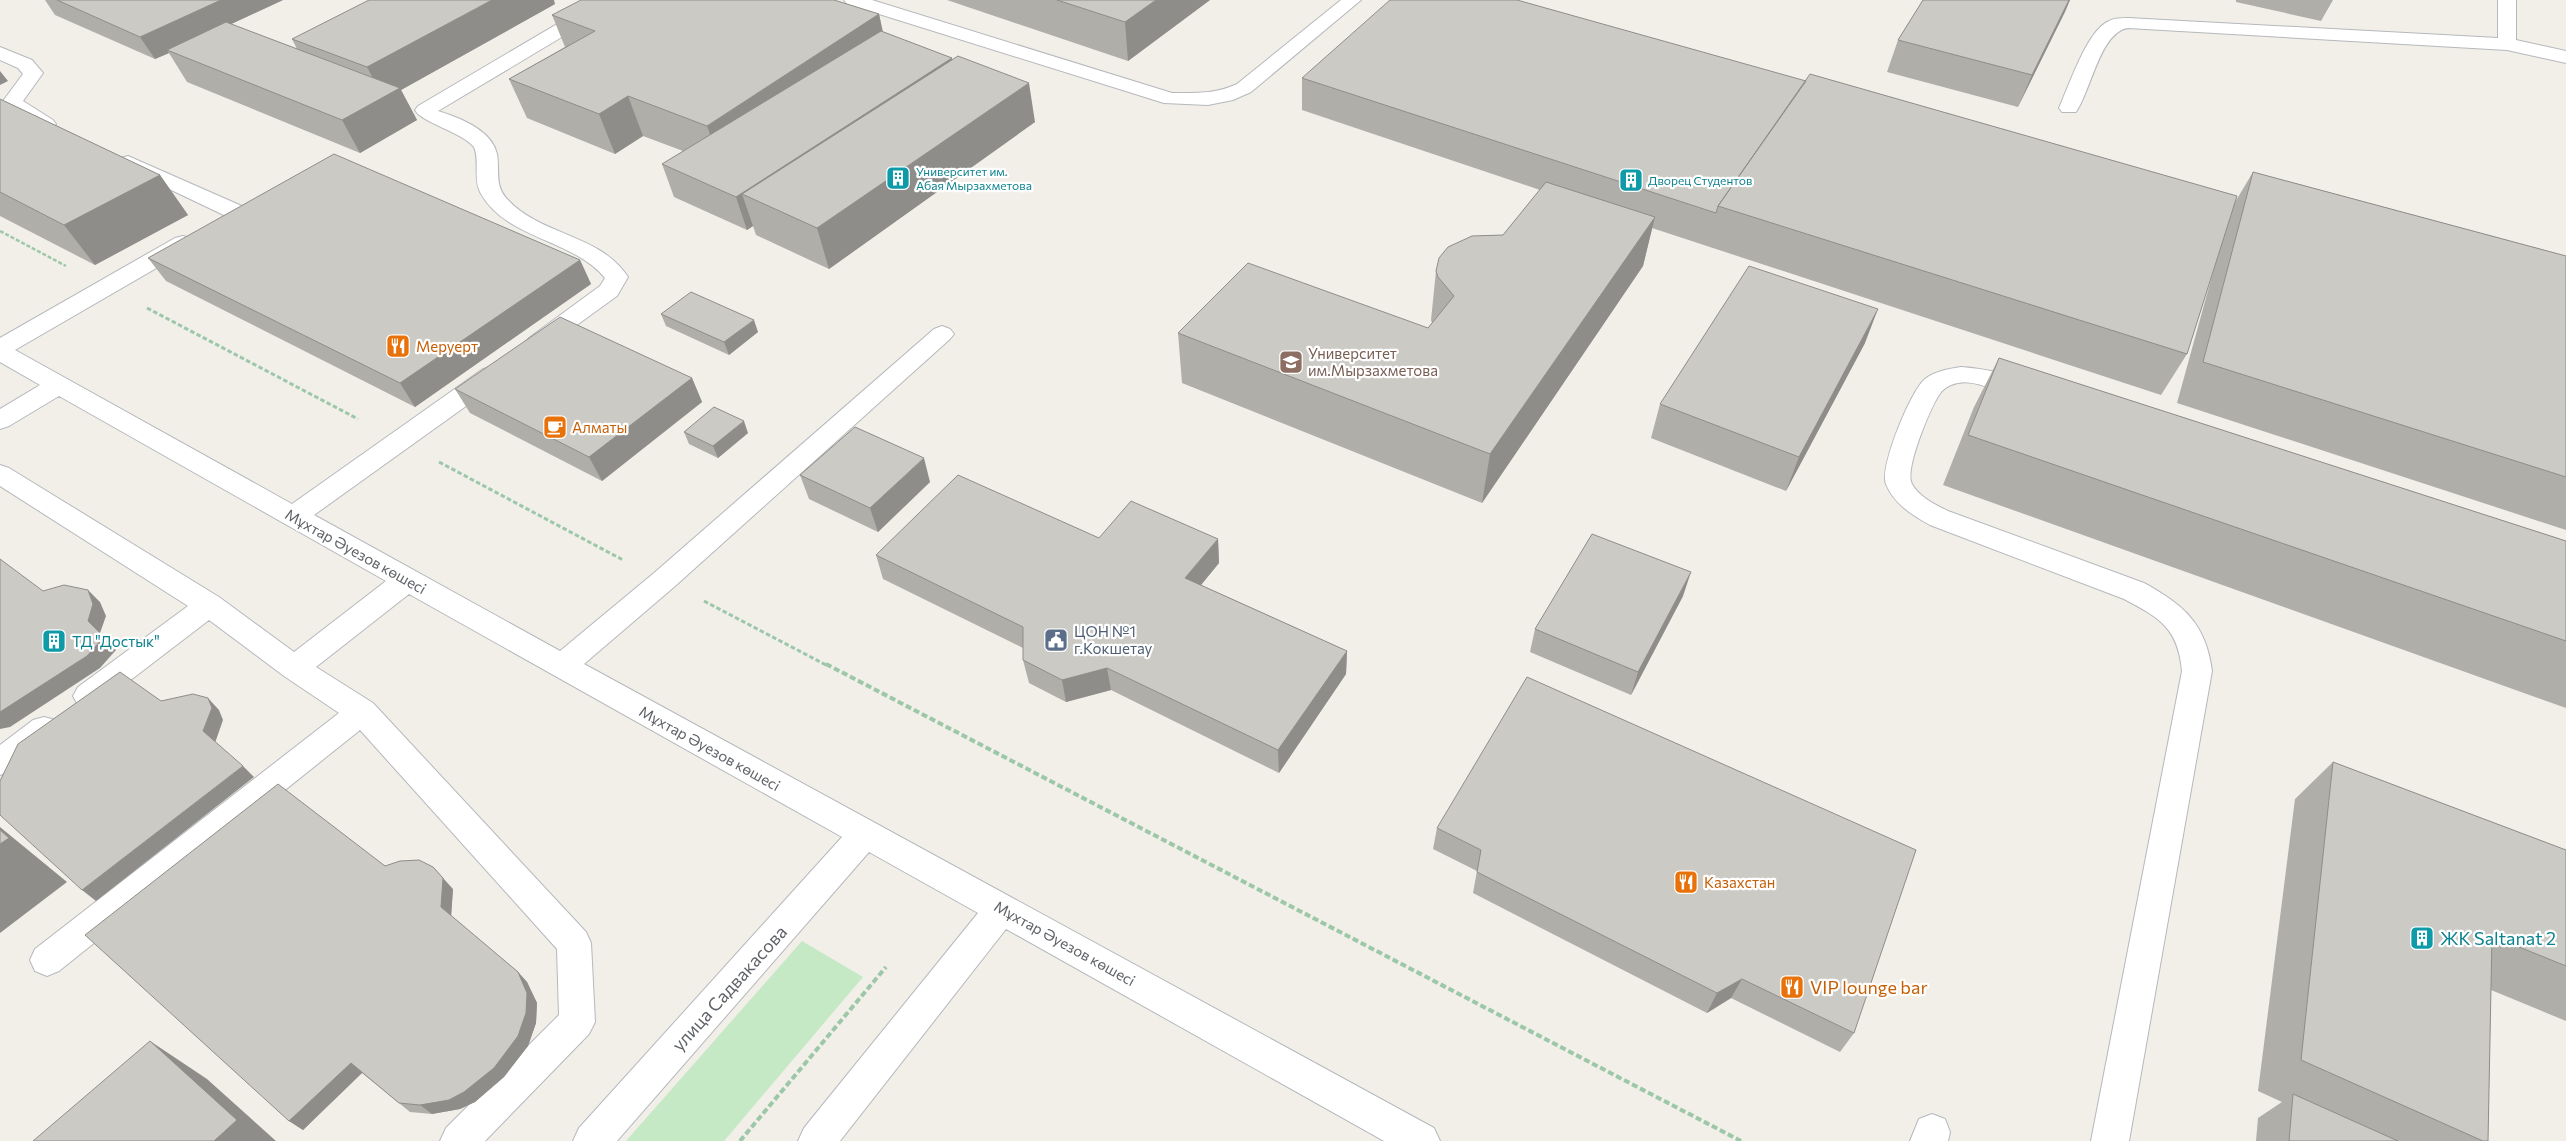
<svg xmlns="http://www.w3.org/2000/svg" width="2566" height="1141" font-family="Commissioner,sans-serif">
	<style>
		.green { fill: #c5e8c5 }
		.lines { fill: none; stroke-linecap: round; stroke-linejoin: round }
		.minor-casing { stroke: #b5b8bc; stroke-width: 2 }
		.path-far2 { stroke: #9cc7a9; stroke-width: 2.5; stroke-dasharray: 4 2; stroke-linecap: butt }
		.path-far1 { stroke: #9cc7a9; stroke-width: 3; stroke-dasharray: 4.5 2.5; stroke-linecap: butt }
		.path { stroke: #9cc7a9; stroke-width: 4; stroke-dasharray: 6 3; stroke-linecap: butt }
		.minor { fill: #fff; fill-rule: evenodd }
		.wall { fill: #afaea9 }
		.shaded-wall { fill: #8f8d8a }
		.building { fill: #cccac5; stroke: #8f8d8a }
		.labels { text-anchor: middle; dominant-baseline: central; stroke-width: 4.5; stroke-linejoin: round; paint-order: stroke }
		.far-culture-label { font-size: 12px; fill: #0d838f; stroke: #fff; text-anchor: start }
		.food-label { font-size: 15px; fill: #c56008; stroke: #fff; text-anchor: start }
		.education-label { font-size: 15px; fill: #785e54; stroke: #fff; text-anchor: start }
		.street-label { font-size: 15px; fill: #5f6368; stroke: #fff }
		.service-label { font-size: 15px; fill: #4e5e75; stroke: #fff; text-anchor: start }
		.culture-label { font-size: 15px; fill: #0d838f; stroke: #fff; text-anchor: start }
		.near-culture-label { font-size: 18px; fill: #0d838f; stroke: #fff; text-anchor: start }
		.near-food-label { font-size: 18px; fill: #c56008; stroke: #fff; text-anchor: start }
		.near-street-label { font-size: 18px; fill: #5f6368; stroke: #fff }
	</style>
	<rect width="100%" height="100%" fill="#f1efe8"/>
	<path class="green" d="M802 941 863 977 724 1141H626Z"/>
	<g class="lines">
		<g class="minor-casing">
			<path id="minor" d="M598 0H620L617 4 438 111C458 117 492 130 497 154 500 171 494 186 508 200 542 236 600 234 628 277L617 296 545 348 537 351 529 348 525 343 529 338 600 286 605 278C572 238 506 240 480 192 473 178 480 161 474 147 460 131 422 123 415 110L418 106Z
				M844 0H872L1172 93C1196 93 1216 94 1237 84L1341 0H1361L1251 92 1233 100 1208 105 1164 103 847 4Z
				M2498 0H2516V40L2566 51V63L2507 50 2128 28C2100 32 2091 91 2076 112H2062L2059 108C2069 86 2087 30 2109 21 2114 18 2122 18 2128 18L2498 38Z
				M0 47 32 60 43 73 23 101 53 120 56 124 53 128H39L7 110 3 101 23 74 18 68 0 60Z
				M128 156 244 207 247 212 244 217 236 218 228 217 121 166 118 162 121 158Z
				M183 236 191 238 194 243 191 248 15 350 292 504 483 369 492 367 501 369 504 375 501 381 314 515 560 651 654 573 934 329 942 326 950 329 954 334 950 339 674 587 584 664 1434 1128 1440 1141H1384L1006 929 840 1141H798L804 1128 978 913 869 852 617 1141H573L579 1128 842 837 409 594 316 667 373 703 586 932 591 943 595 1022 589 1034 485 1141H440L446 1128 559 1015 557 949 360 730 59 971 47 976 35 971 30 960 35 949 339 713 284 676 209 620 98 705 88 708 78 705 73 696 78 687 188 606 0 486V465L9 468 219 597 294 652 386 581 59 396 9 426 0 429V409L40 385 0 362V338L175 238Z
				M1961 367C1978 368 2026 375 2035 390L2032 396C2005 403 1978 373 1951 385 1946 387 1942 390 1939 395 1930 409 1904 470 1912 484 1919 497 1936 505 1948 511L2144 583C2184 605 2206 624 2212 671L2129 1141H2091L2182 671C2178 628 2160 618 2124 599L1930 525C1912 515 1894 504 1886 484 1879 468 1911 390 1925 379 1935 371 1949 369 1961 367Z
				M44 717 55 720 59 729C51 746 18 769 0 775V745L33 720Z
				M1932 1114 1945 1119 1950 1132 1948 1141H1910L1919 1119Z"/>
		</g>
		<path class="path-far2" d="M0 231 66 266"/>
		<path class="path-far1" d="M147 308 358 419
			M439 462 623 560
			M704 601 828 666"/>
		<path class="path" d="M826 664 1741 1141
			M740 1141 886 967"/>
		<use href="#minor" class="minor"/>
	</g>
	<path class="wall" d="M45 0H283L231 24 297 49 292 39 555 4 401 90 417 120 360 153 187 82 169 53 155 59 55 15Z
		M947 0H1210L1128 61Z
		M1923 0H2070L2018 107 1887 72 1898 40Z
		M2236 0H2333L2321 21 2236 2Z
		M879 14 883 32 952 58V60L1035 122 829 269 756 235 753 226 747 230 674 197 662 164 683 151 643 136 615 154 527 118 509 79 565 47 552 15Z
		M1302 78 2234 204 2253 172 2566 256V530L2177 403 2215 265 2187 354 2161 395 1652 228 1643 266 1482 503 1182 383 1178 333 1428 328 1432 323 1431 320 1436 271 1503 235 1540 190 1302 110Z
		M0 99 160 175 188 215 95 265 0 216Z
		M148 258 580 260 591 284 415 407 166 281Z
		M661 314 758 332 729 355 666 326Z
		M1865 343 1786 491 1651 438 1660 404Z
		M1999 358 2566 541V708L1943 485 1974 407Z
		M692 378 702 402 602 481 470 413 455 389Z
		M684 432 748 433 718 458 689 444Z
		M800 475 930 482 878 532 809 499Z
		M1099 538 1218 539 1219 563 1201 585 1347 651 1346 674 1279 773 1111 690 1066 702 1029 683 1023 660V648L883 579 876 555Z
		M1683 596 1631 695 1530 652 1535 629Z
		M2333 762 2566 850V1021L2491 990 2488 1141H2256L2258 1118 2282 1102 2258 1091 2295 799Z
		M1437 828 1854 1033 1840 1052 1731 998 1707 1013 1473 893 1477 871 1433 849Z
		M453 889 451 916 518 972 527 982 537 1003 536 1023 528 1046 504 1077 475 1102 460 1109 432 1114 410 1112 362 1073 303 1130 289 1121Z"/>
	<path class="shaded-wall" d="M221 0H283L171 52 167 50 169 53 155 59 140 37Z
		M492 0H554L555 4 401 90 417 120 360 153 342 120 383 97 367 67Z
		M1156 0H1210L1128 61 1125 22Z
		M2069 0H2070L2065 12 2018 107 2032 75Z
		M879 14 887 53 721 166 707 126Z
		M952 58 958 90 742 194 753 226 747 230 736 197Z
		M0 71 8 81 0 85Z
		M1029 83 1035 122 829 269 817 228Z
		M628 96 643 136 615 154 599 114Z
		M160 175 188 215 95 265 64 225Z
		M1655 217 1643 266 1482 503 1490 454Z
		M580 260 591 284 415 407 400 383Z
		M1878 309 1865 343 1786 491 1799 457Z
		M754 320 758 332 729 355 724 342Z
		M692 378 702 402 602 481 589 457Z
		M744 421 748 433 718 458 713 446Z
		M924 458 930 482 878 532 870 508Z
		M1218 539 1219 563 1187 602 1185 578Z
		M1691 572 1683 596 1631 695 1638 672Z
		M88 590 100 602 106 616 100 633 116 650 100 668 10 727 0 729V712L88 621Z
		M1347 651 1346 674 1279 773 1278 750Z
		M1107 668 1111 690 1066 702 1062 680Z
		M208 698 219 710 223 720 215 743 203 731Z
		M243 766 254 777 96 901 82 890Z
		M0 827 67 882 0 933Z
		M433 867 453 889 451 918 441 907Z
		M518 972 527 982 537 1003 536 1023 528 1046 504 1077 475 1102 460 1109 432 1114 420 1105Z
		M1742 979 1731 998 1707 1013 1717 993Z
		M150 1041 207 1079 276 1141H214Z
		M351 1063 363 1072 303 1130 289 1121Z"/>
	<path class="building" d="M57 0H221L140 37Z
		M369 0H492L367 67 292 39Z
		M581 0H834L879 14 707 126 628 96 599 114 509 79 595 31 552 15Z
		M1057 0H1156L1125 22Z
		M1390 0H1517L1806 81 1718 206 1716 213 1302 78Z
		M1923 0H2069L2032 75 1898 40Z
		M226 22 400 88 342 120 167 50Z
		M881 31 952 58 736 197 662 164Z
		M958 56 1029 83 817 228 742 194Z
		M1810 74 2237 196 2187 354 1718 206Z
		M0 99 160 175 64 225 0 192Z
		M334 154 580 260 400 383 148 258Z
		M2253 172 2566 256V477L2203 362Z
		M1546 182 1655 217 1490 454 1178 333 1248 263 1428 328 1454 296 1438 277 1436 271 1439 258 1448 247 1472 236 1503 235Z
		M1749 266 1878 309 1799 457 1660 404Z
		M691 292 754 320 724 342 661 314Z
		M560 317 692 378 589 457 455 389Z
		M1999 358 2566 541V641L1968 435Z
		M714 407 744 421 713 446 684 432Z
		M855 427 924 458 870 508 800 475Z
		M958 475 1099 538 1131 501 1218 539 1185 578 1347 651 1278 750 1107 668 1062 680 1023 660V627L876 555Z
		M1592 534 1691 572 1638 672 1535 629Z
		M0 559 43 591 64 585 88 590 93 604 88 621 104 637 87 656 0 712Z
		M120 672 161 701 193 694 208 698 212 708 203 731 243 766 82 890 0 815V781L18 744Z
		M1527 677 1916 850 1854 1033 1742 979 1717 993 1477 872 1481 850 1437 828Z
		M2333 762 2566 850V966L2492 936 2488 1141H2483L2301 1060Z
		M278 784 385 866 400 861 419 860 433 867 443 878 441 907 518 972 527 993 526 1013 518 1036 494 1068 464 1092 449 1100 420 1105 399 1103 351 1063 289 1121 85 935Z
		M0 830 9 838 0 844Z
		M150 1041 237 1120 214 1141H33Z
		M2293 1094 2398 1141H2289Z"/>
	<defs>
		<g id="building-square" transform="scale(1.25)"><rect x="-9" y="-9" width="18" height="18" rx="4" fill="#0f9aa8" stroke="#fff"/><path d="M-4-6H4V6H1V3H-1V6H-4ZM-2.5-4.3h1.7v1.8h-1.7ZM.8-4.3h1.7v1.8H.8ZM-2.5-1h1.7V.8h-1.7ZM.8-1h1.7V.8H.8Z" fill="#fff"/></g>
		<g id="restaurant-square" transform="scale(1.25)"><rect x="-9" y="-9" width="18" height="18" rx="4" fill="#e8710a" stroke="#fff"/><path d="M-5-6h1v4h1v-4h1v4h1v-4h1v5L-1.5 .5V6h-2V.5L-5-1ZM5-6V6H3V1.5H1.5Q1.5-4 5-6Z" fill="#fff"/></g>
		<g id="university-square" transform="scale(1.25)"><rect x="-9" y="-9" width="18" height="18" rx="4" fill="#8d6e63" stroke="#fff"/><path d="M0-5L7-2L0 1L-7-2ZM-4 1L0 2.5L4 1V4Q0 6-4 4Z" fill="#fff"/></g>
		<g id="cafe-square" transform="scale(1.25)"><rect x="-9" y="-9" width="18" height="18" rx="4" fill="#e8710a" stroke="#fff"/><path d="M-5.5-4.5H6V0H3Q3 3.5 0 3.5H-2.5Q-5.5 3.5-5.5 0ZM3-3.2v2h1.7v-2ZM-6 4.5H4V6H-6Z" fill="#fff"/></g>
		<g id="civic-square" transform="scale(1.25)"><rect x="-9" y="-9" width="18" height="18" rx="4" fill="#5c6f8a" stroke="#fff"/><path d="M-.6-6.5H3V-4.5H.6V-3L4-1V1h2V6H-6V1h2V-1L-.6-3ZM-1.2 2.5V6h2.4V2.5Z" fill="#fff"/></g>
	</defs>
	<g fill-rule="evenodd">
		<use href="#building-square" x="898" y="178"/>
		<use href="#building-square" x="1631" y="180"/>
		<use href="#restaurant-square" x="398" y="346"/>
		<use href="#university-square" x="1291" y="362"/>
		<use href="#cafe-square" x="555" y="427"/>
		<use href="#civic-square" x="1056" y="640"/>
		<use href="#building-square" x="54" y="641"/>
		<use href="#restaurant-square" x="1686" y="882"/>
		<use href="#building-square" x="2422" y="938"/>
		<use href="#restaurant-square" x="1792" y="987"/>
	</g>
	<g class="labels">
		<g class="far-culture-label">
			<text x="916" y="171">Университет им.<tspan x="916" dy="14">Абая Мырзахметова</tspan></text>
			<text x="1648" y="180">Дворец Студентов</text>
		</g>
		<g class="food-label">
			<text x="416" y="346">Меруерт</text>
			<text x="572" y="427">Алматы</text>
			<text x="1704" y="882">Казахстан</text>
		</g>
		<g class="education-label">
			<text x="1308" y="353">Университет<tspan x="1308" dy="17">им.Мырзахметова</tspan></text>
		</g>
		<g class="street-label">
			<text transform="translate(356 551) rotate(29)">Мұхтар Әуезов көшесі</text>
			<text transform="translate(710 748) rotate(29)">Мұхтар Әуезов көшесі</text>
			<text transform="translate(1065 943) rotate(29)">Мұхтар Әуезов көшесі</text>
		</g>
		<g class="service-label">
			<text x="1074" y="631">ЦОН №1<tspan x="1074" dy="17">г.Кокшетау</tspan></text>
		</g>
		<g class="culture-label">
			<text x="72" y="641">ТД "Достык"</text>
		</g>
		<g class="near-culture-label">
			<text x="2440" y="938">ЖК Saltanat 2</text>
		</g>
		<g class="near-food-label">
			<text x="1810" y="987">VIP lounge bar</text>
		</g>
		<g class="near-street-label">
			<text transform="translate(729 988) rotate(-48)">улица Садвакасова</text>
		</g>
	</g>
</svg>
